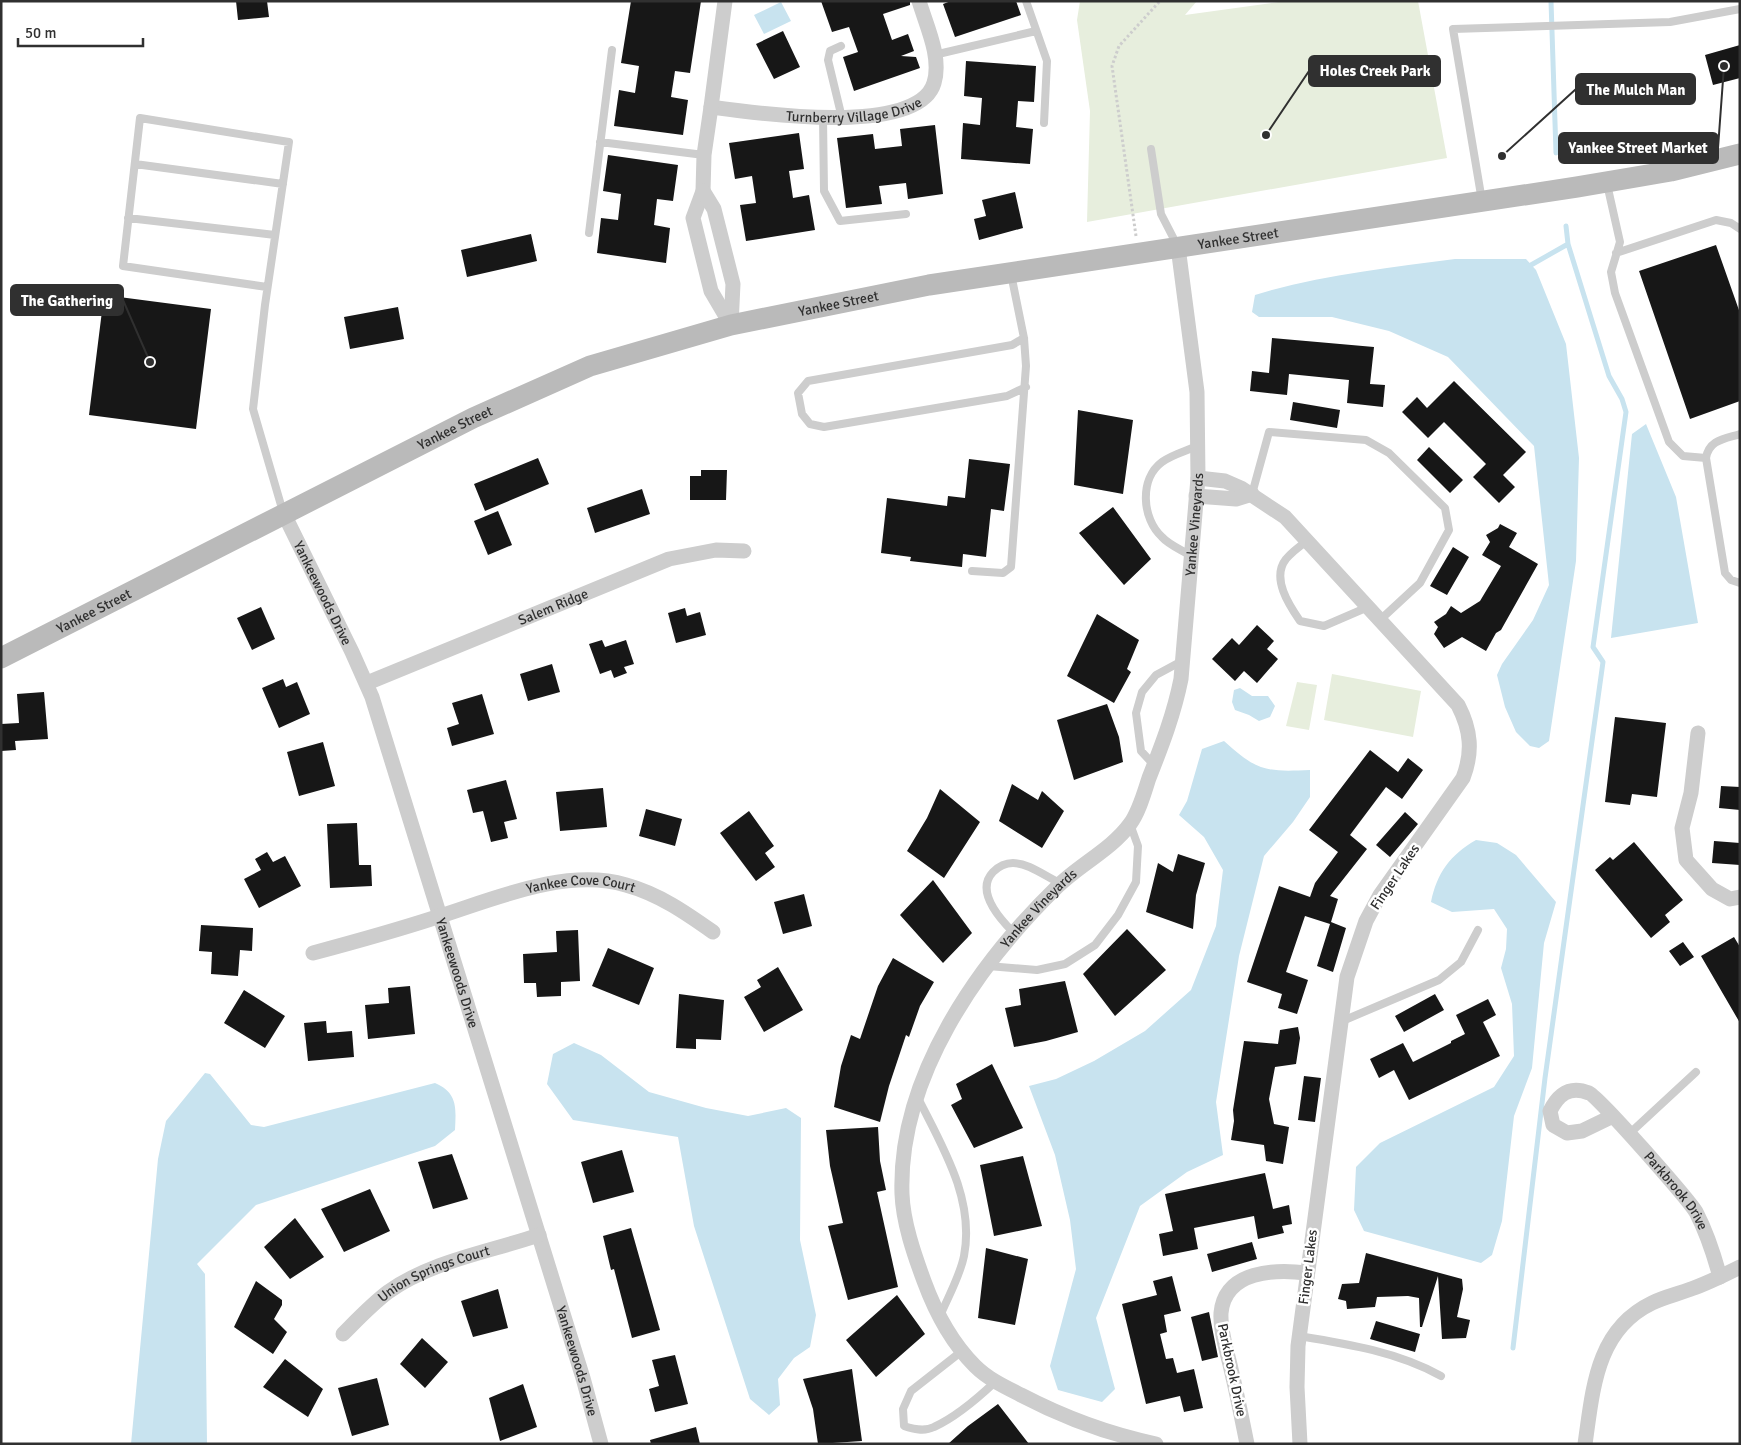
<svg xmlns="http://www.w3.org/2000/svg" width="1741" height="1445" font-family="Signika,sans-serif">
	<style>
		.green { fill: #e7eedd }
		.water { fill: #c8e3ef }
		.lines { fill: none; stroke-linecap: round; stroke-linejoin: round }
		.stream { stroke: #c8e3ef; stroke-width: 5 }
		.building { fill: #171717 }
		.path { stroke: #cdcdcd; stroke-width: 3; stroke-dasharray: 2.5 2.5; stroke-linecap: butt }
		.lane { stroke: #cdcdcd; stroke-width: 8 }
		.street { stroke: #cdcdcd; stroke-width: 15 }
		.secondary { stroke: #bababa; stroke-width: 21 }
		.labels { text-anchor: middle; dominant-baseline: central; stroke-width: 5; stroke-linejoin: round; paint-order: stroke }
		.street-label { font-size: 14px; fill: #303030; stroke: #fff }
		.leader { fill: none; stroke: #303030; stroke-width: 2 }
		.callout-dot { fill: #303030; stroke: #fff; stroke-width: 2 }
		.callout { fill: #303030; stroke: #303030; stroke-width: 2 }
		.callout-label { font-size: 15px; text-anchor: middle; font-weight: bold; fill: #fff }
	</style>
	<rect width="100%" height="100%" fill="#fff"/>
	<path class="green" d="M1080 1H1197L1185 15 1286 1H1418L1447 158 1087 222 1090 111 1077 20Z
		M1332 674 1421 691 1413 737 1324 720Z
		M1297 682 1317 685 1309 730 1286 726Z"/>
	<path class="water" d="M781 2 791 21 764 34 754 15Z
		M1455 259H1526L1536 270 1566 344 1579 458 1576 561 1549 741 1539 748 1530 746 1516 732 1505 707 1497 675 1502 664 1533 620 1549 585 1534 446 1448 357 1389 331 1332 317H1259L1252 312 1255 295C1320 275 1388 268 1455 259Z
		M1646 424 1676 497 1698 623 1611 638 1632 434Z
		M1240 688 1252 696H1268L1275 706 1270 717 1259 721 1249 715 1235 710 1232 702 1234 690Z
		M1224 741C1257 771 1265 772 1310 770V797L1293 822 1264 856 1239 956 1216 1102 1223 1155 1187 1172 1140 1206 1096 1318 1115 1389 1102 1402 1058 1390 1050 1366 1076 1269 1070 1220 1055 1155 1029 1086 1056 1079 1094 1061 1145 1031 1191 990 1216 926 1223 870 1204 837 1179 815 1187 801 1202 749Z
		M1476 840 1497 843 1516 855 1556 902 1544 943 1532 1068 1514 1116 1502 1221 1492 1255 1481 1263 1364 1231 1354 1210 1356 1167 1380 1143 1494 1087 1514 1056 1512 1004 1501 968 1506 949 1507 929 1494 909 1452 912 1431 902C1437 873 1450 855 1476 840Z
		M574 1043 601 1055 649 1092 706 1108 748 1116 786 1108 801 1118 800 1240 816 1315 810 1347 794 1358 778 1379 780 1405 769 1415 750 1399 694 1226 678 1137 573 1120 547 1084 553 1054Z
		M205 1073 210 1074 251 1125 264 1127 435 1083C458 1093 456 1108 455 1130L435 1146 256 1205 197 1264 205 1274 207 1444H131L158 1159 166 1121Z"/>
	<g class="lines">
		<path class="stream" d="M1551 1 1556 153
			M1531 265 1568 244
			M1513 1348 1545 1078 1603 662 1593 647 1626 412 1622 399 1609 376 1568 244 1566 226"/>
	</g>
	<path class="building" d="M236 1H267L269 17 238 20Z
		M631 1H701L690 73 675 71 671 97 688 100 683 135 614 126 619 90 635 93 639 66 621 63Z
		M821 1H910V5L883 14 892 40 908 34 914 51 901 56 916 57 920 68 854 91 843 57 858 52 849 27 832 32Z
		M951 1H1016L1021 15 955 37 943 4Z
		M783 31 800 67 774 79 756 44Z
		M1740 45V78L1713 85 1705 55Z
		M966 61 1036 66 1034 102 1018 101 1016 127 1033 129 1030 164 961 159 963 123 980 125 982 98 964 96Z
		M935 125 943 194 908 199 906 183 879 186 882 204 846 208 837 138 873 134 875 149 902 146 900 129Z
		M799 133 804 169 789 171 793 198 809 195 815 230 746 241 740 205 756 203 752 176 735 179 729 143Z
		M608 155 678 165 673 201 657 199 654 225 670 228 666 263 597 253 601 218 618 220 621 194 603 191Z
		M1015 192 1023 228 979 240 974 219 986 216 982 200Z
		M531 234 537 261 467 277 461 250Z
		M1716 245 1740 313V401L1690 419 1639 271Z
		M104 295 211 309 196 429 89 415Z
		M398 307 404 339 350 349 344 317Z
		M1272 338 1374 347 1370 384 1385 385 1383 407 1347 403 1349 380 1289 374 1287 395 1250 391 1252 371 1269 373Z
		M1454 381 1526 452 1503 475 1515 487 1499 503 1473 477 1486 464 1444 422 1428 438 1402 412 1417 397 1427 408Z
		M1293 402 1340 410 1337 428 1290 420Z
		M1078 410 1133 420 1123 494 1074 485Z
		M1429 447 1463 480 1450 493 1417 460Z
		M538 458 549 484 485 511 474 484Z
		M969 459 1010 464 1004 511 991 509 986 557 963 554 962 567 910 561 911 557 881 553 887 498 947 506 948 496 965 498Z
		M701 470H727L726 500H690V476H701Z
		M642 489 650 514 595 533 587 508Z
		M1113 507 1151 559 1124 585 1079 533Z
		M498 511 512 545 488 555 474 521Z
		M1500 524 1517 533 1509 547 1538 564 1501 630 1496 633 1486 651 1462 637 1444 648 1434 634 1438 627 1434 622 1446 614 1451 606 1461 613 1480 601 1501 566 1482 555 1490 542 1486 535 1498 528Z
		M1453 547 1469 557 1447 595 1430 586Z
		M261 607 275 639 252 650 237 618Z
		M685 608 687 616 700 612 706 635 676 643 668 613Z
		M1097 614 1139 640 1127 669 1131 672 1114 703 1067 676Z
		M1257 625 1274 641 1267 649 1278 659 1257 683 1244 671 1235 681 1212 659 1232 638 1239 645Z
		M602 640 605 647 626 640 634 664 624 667 627 673 614 678 611 670 600 674 589 644Z
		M552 664 560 692 528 701 520 674Z
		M283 679 286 687 297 682 310 714 279 728 262 688Z
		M44 692 48 739 15 741 16 750 1 751V724L19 723 17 694Z
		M482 694 494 734 452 746 447 728 459 724 452 703Z
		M1107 704 1119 737 1123 762 1074 780 1057 720Z
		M1615 717 1666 723 1657 797 1632 794 1630 805 1605 802Z
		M323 742 335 786 299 796 287 752Z
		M1370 750 1398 772 1408 758 1423 770 1402 799 1386 787 1350 835 1367 849 1330 896 1338 899 1331 922 1346 928 1333 972 1317 966 1330 924 1305 916 1286 972 1308 980 1297 1014 1278 1008 1282 994 1247 982 1279 886 1310 897 1315 883 1338 852 1309 830Z
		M506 780 517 819 504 822 508 838 491 842 483 811 473 813 467 790Z
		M1012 784 1038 800 1042 791 1064 811 1042 848 999 821Z
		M1721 786 1740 787V810L1719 808Z
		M603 788 607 827 560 831 556 792Z
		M940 789 980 822 944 878 907 851 927 818Z
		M646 809 682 819 675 846 639 836Z
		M749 811 774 846 765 853 775 867 756 881 720 833Z
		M1405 812 1418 824 1390 857 1376 845Z
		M357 823 359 865H371L372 886 330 888 327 824Z
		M1714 841 1740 843V865L1712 863Z
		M1634 842 1683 900 1665 915 1670 922 1651 938 1595 870 1610 857 1613 860Z
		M267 852 273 862 285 856 301 886 259 908 244 879 261 870 255 859Z
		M1178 854 1205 863 1196 895 1193 929 1146 912 1158 863 1173 872Z
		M933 880 972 933 943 963 900 915Z
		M804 894 812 926 783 934 774 902Z
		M201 925 253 928 252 951 240 950 238 976 211 974 212 952 199 951Z
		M1127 929 1166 970 1115 1016 1083 974Z
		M578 930 580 981 561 982V996L537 997 536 983H524L523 954 557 952 556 931Z
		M1734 937 1740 947V1023L1701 956Z
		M1683 942 1694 957 1680 966 1669 951Z
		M608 948 654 968 639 1005 592 986Z
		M893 958 934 982 920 1006 909 1037 906 1035 889 1086 880 1122 834 1107 841 1066 851 1035 860 1039 878 986Z
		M778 967 803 1010 764 1032 744 997 761 987 757 980Z
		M1065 981 1078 1032 1046 1041 1014 1047 1005 1008 1021 1005 1019 989Z
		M410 986 415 1034 368 1039 365 1005 389 1003 388 988Z
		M244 990 285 1016 265 1048 224 1023Z
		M679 994 724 1000 721 1040 696 1039V1049L676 1048Z
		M1435 994 1444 1010 1404 1032 1395 1016Z
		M1488 999 1496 1015 1483 1022 1500 1056 1409 1100 1394 1070 1379 1078 1370 1059 1403 1043 1413 1062 1451 1043V1041L1465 1034 1456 1015Z
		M326 1021 327 1033 352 1031 354 1057 308 1061 304 1023Z
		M1298 1027 1300 1038 1296 1064 1275 1067 1269 1099 1274 1124 1289 1127 1283 1164 1266 1161 1264 1145 1231 1140 1234 1121 1233 1110 1244 1041 1278 1044 1280 1030Z
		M992 1064 1023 1128 974 1148 951 1105 962 1099 956 1084Z
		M1304 1076 1321 1078 1315 1122 1298 1120Z
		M878 1127 880 1161 886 1190 877 1192 898 1287 848 1300 828 1226 843 1223 830 1166 826 1130Z
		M622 1150 634 1192 593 1203 581 1162Z
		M452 1154 468 1199 433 1209 418 1162Z
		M1023 1156 1042 1226 994 1236 980 1165Z
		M1265 1173 1273 1209 1289 1205 1292 1224 1282 1226 1284 1233 1258 1239 1254 1216 1194 1228 1198 1249 1163 1256 1159 1234 1173 1231 1165 1194Z
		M370 1189 390 1231 344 1252 321 1209Z
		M295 1218 324 1257 290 1279 264 1247Z
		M631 1228 660 1330 632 1338 614 1269 611 1270 603 1236Z
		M1252 1242 1257 1259 1212 1272 1207 1254Z
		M986 1248 1028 1259 1015 1325 978 1318Z
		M1366 1253 1462 1279 1463 1289 1457 1317 1470 1320 1466 1338 1442 1339 1438 1276 1422 1327H1420L1419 1298 1408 1296 1377 1297 1375 1307 1347 1309 1346 1301 1338 1299 1342 1284 1359 1283Z
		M1172 1276 1181 1311 1164 1315 1167 1332 1160 1334 1166 1359 1173 1358 1177 1373 1194 1369 1203 1408 1184 1412 1180 1396 1146 1404 1122 1304 1157 1295 1153 1281Z
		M256 1281 282 1300V1305L274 1319 287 1332 273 1354 234 1327Z
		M498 1289 508 1328 473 1337 461 1301Z
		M897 1295 925 1334 876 1377 846 1340Z
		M1209 1312 1218 1357 1202 1361 1191 1317Z
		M1376 1321 1420 1334 1415 1352 1370 1339Z
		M422 1338 448 1362 425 1388 400 1364Z
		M675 1355 688 1404 655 1412 649 1389 659 1386 652 1360Z
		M285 1359 323 1389 308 1417 263 1387Z
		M852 1369 862 1441 818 1444 813 1409 803 1379Z
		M377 1378 389 1425 352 1436 338 1388Z
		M523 1384 537 1427 500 1441 489 1398Z
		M998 1404 1029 1444H948L968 1426Z
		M696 1427 700 1444H651L650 1440Z"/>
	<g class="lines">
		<path class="path" d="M1136 236 1112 66 1119 46 1160 1"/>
		<path class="lane" d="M1026 1 1047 61 1044 123
			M841 46 830 51 828 60 842 118
			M934 55 1036 31
			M823 118 824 191 840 221 906 214
			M600 142 704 155
			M1151 149 1161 214 1177 245
			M135 164 283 184
			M1607 184 1620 242 1611 272 1615 293 1669 442 1683 456 1706 458
			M1482 201 1453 29 1670 22 1740 9
			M128 218 275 235
			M589 233 612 50
			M1616 253 1716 220 1731 223 1740 229
			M267 287 123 266 140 118 289 142 265 305 253 409 283 512
			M1024 338 1012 345 808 381 798 393 802 414 810 424 824 427 1007 396 1026 387
			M1740 434C1724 439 1709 440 1706 458L1725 573 1731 580 1740 583
			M1252 494 1269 432 1366 440 1389 453 1445 508 1449 530 1420 583 1380 620
			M1307 541C1300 546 1292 552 1286 559 1271 578 1289 605 1300 621L1324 626 1368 607
			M1191 556C1182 550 1169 545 1162 537 1142 519 1139 479 1162 462 1171 455 1186 451 1197 446
			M972 571 1003 573 1011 567 1026 366 1024 338 1011 274
			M1154 765 1141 751 1136 713 1142 692 1156 675 1182 661
			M1013 932C999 918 975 891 993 872 998 867 1005 863 1013 863 1029 863 1046 877 1060 883
			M988 966 1037 970 1065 964 1095 945 1118 915 1136 882 1138 846 1130 824
			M1340 1022 1439 980 1461 962 1478 930
			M918 1098C942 1146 975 1199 964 1256 960 1276 948 1297 940 1316
			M1629 1134 1696 1072
			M1299 1336C1348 1344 1398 1352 1441 1376
			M962 1351 911 1391 903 1409 904 1426C913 1429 924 1432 934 1427 956 1417 978 1398 995 1382"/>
		<g class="street">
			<path id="s1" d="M725 1 711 107C754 113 918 137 934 83 942 57 926 25 919 1"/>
			<path d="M711 107 704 155 703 191 693 218 711 291 731 325"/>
			<path d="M703 191 714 209 733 284 731 325"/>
			<path d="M1198 478 1225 481 1241 488 1285 517 1458 705C1471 730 1473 752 1463 778L1380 895 1366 921 1347 977 1298 1346 1297 1387 1300 1444"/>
			<path d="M1196 496 1236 499 1252 494"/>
			<path id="s2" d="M284 514 352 652 372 697 583 1378 601 1444"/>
			<path id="s3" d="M367 683 669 559 716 550 744 551"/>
			<path d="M1698 733 1691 793 1682 828 1686 860 1712 889 1730 899 1740 897"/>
			<path id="s4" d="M313 953C354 942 394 931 434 918 492 900 565 867 626 885 659 894 686 913 713 932"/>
			<path id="s5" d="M1613 1116 1582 1131 1567 1133 1553 1125 1550 1111C1558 1095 1569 1085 1589 1093 1598 1096 1688 1199 1696 1212 1707 1233 1714 1255 1720 1277"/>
			<path id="s6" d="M343 1334C357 1320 372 1304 388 1292 431 1261 489 1252 539 1235"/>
			<path id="s7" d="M1156 1444C1108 1434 1065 1418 1021 1395 1005 1387 988 1379 975 1366 952 1343 935 1311 924 1281 914 1254 903 1222 902 1194 898 1077 978 964 1058 886 1079 865 1112 849 1130 824 1139 812 1144 793 1149 778 1162 745 1174 714 1181 679L1198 478 1197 392 1178 247"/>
			<path d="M1247 1444C1242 1419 1237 1394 1231 1369 1227 1351 1220 1331 1221 1313 1225 1270 1276 1269 1307 1273"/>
			<path d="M1585 1444C1593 1389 1596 1330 1652 1303 1664 1297 1678 1294 1691 1289 1708 1283 1724 1275 1740 1267"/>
		</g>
		<path class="secondary" id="s8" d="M1 658 473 418 590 366 731 325 929 285 1577 187 1671 171 1740 154"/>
	</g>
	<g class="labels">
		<g class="street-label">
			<text stroke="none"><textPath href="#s1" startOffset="251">Turnberry Village Drive</textPath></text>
			<text stroke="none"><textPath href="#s8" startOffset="1319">Yankee Street</textPath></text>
			<text stroke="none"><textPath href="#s8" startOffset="914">Yankee Street</textPath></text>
			<text stroke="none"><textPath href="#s8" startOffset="509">Yankee Street</textPath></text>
			<text stroke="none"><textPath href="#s7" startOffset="1148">Yankee Vineyards</textPath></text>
			<text stroke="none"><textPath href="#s2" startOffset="88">Yankeewoods Drive</textPath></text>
			<text stroke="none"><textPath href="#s3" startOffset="201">Salem Ridge</textPath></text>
			<text stroke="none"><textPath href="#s8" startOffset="104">Yankee Street</textPath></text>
			<text transform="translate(1395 877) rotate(-56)">Finger Lakes</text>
			<text stroke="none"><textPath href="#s4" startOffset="278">Yankee Cove Court</textPath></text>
			<text stroke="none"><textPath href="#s7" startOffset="714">Yankee Vineyards</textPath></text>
			<text stroke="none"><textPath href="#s2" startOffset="492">Yankeewoods Drive</textPath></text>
			<text stroke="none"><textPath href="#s5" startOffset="260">Parkbrook Drive</textPath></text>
			<text transform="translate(1308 1267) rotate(-83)">Finger Lakes</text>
			<text stroke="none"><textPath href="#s6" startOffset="111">Union Springs Court</textPath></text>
			<text stroke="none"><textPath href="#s2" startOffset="898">Yankeewoods Drive</textPath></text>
			<text transform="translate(1232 1370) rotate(78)">Parkbrook Drive</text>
		</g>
	</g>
	<path class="leader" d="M1266 135L1309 71M1502 156L1576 89M1724 66L1718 148M150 362L123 300"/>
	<g class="callout-dot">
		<circle cx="1266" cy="135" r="5"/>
		<circle cx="1502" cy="156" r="5"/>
		<circle cx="1724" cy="66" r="5"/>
		<circle cx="150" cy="362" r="5"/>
	</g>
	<g class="callout">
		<rect x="1309" y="56" width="131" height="30" rx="5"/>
		<rect x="1576" y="74" width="119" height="30" rx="5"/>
		<rect x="1559" y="133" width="159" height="30" rx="5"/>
		<rect x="11" y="285" width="112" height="30" rx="5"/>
	</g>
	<g class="callout-label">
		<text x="1375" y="76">Holes Creek Park</text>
		<text x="1636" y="95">The Mulch Man</text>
		<text x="1638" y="153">Yankee Street Market</text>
		<text x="67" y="306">The Gathering</text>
	</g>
	<rect width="1741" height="1445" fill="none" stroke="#303030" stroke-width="5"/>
	<path d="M18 38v8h125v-8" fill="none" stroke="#303030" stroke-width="2.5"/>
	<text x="25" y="38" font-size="15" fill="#303030" stroke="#ffffff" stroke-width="4" paint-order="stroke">50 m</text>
</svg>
